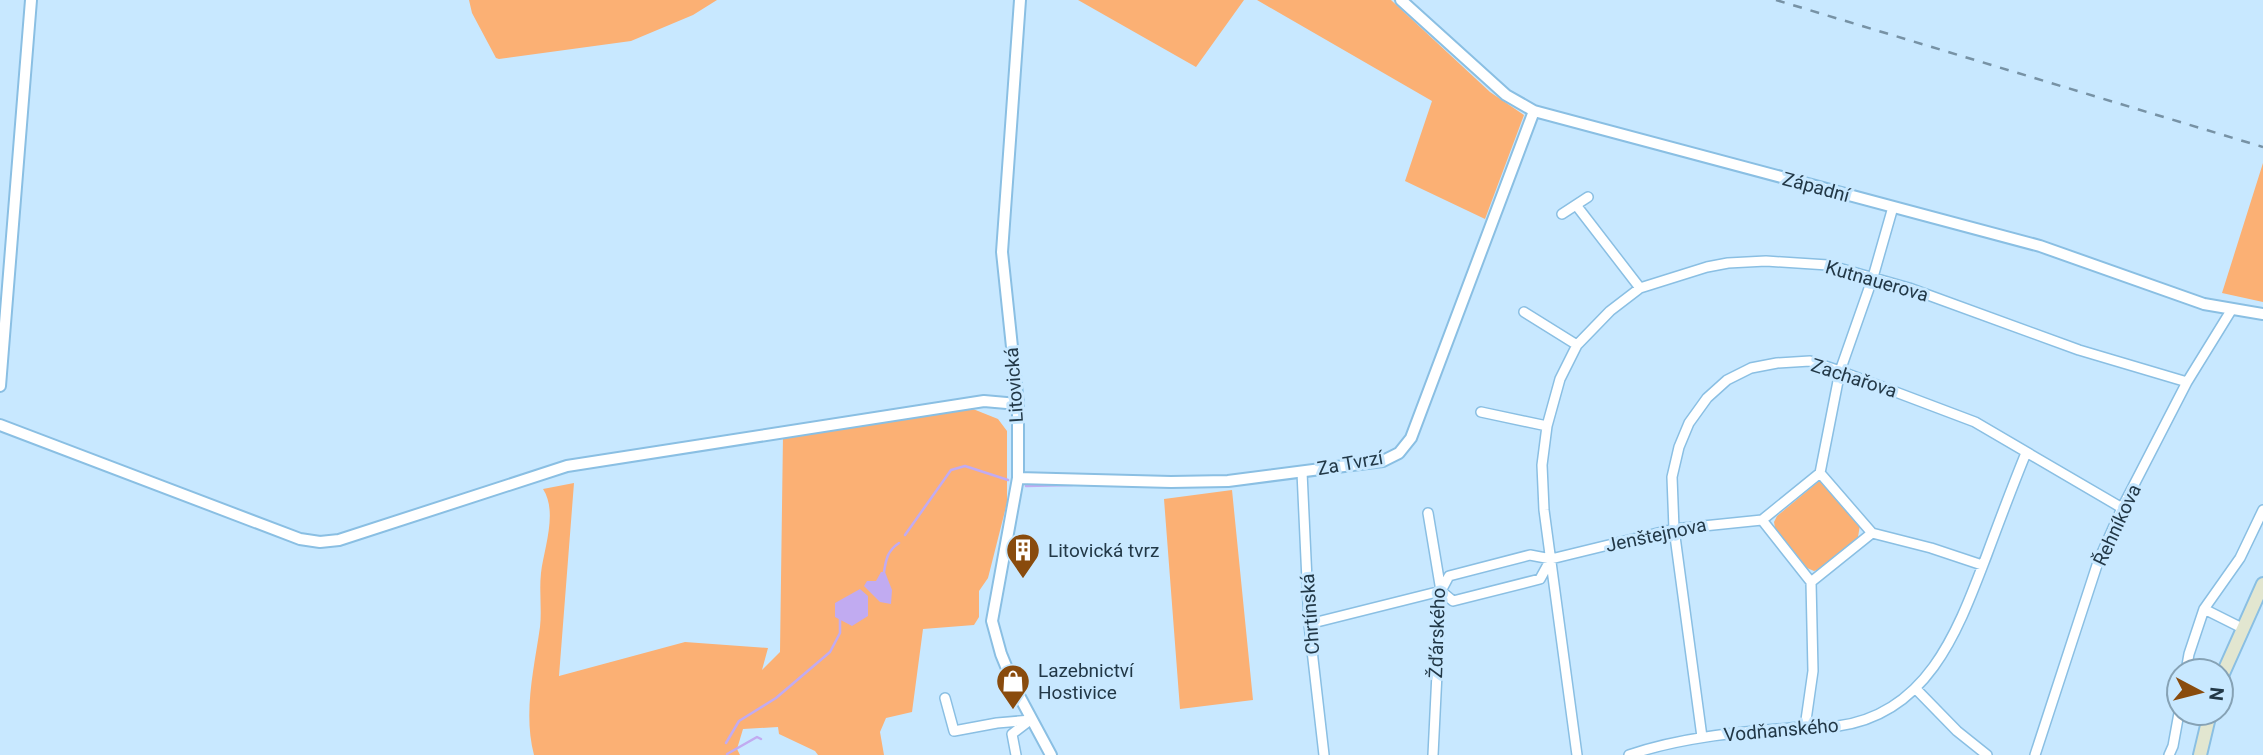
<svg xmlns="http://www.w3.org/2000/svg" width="2263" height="755" font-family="Roboto,sans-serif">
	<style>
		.green { fill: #fbb074 }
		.water { fill: #c1abf1 }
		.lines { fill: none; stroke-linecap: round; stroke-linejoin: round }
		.stream { stroke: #c1abf1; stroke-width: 2.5 }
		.minor-casing { stroke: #8abfe3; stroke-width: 12 }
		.tertiary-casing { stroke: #8abfe3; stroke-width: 14 }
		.secondary-casing { stroke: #8abfe3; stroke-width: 16 }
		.minor { stroke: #fff; stroke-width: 9 }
		.tertiary { stroke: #fff; stroke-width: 10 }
		.secondary { stroke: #e2e6d0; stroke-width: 12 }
		.rail { stroke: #7792a5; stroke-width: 2.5; stroke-dasharray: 9 9; stroke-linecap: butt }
		.labels { text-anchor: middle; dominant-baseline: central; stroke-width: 6; stroke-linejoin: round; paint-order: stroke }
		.street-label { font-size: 19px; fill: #223847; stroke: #c8e8ff }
		.poi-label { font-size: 19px; fill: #223847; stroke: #c8e8ff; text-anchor: start }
	</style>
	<rect width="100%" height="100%" fill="#c8e8ff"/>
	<path class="green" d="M469 0H717L693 15 631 41 499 59 496 58 472 13Z
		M1078 0H1244L1196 67Z
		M1257 0H1391L1490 92 1524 115 1485 219 1405 181 1432 101Z
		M2263 163V302L2222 293Z
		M973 409 998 419 1007 431V503L988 578 979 591V617L974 625 923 629 912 712 886 718 880 732 884 755H818L815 751 779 734 778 727 743 729 737 749 740 755H534C523 713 534 669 540 627 542 609 539 591 541 573 544 548 558 512 543 489L574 483 559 676 685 642 768 648 762 670 780 652 783 435Z
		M1821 481 1826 483 1860 525 1858 537 1822 568 1814 571 1807 568 1775 528 1774 522 1777 516 1818 482Z
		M1232 490 1253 700 1180 709 1164 499Z"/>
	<path class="water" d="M881 572H885L892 590 891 604 880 602 864 586 867 581H876Z
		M860 589 868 596V616L852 626 835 617V603Z"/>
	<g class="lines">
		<path class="stream" d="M1026 486 1072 485
			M905 535 951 470 965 466 1008 480
			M884 572C886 560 887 551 899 543
			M726 743 739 721 776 698 830 652 840 633V616
			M727 754 757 737 761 739"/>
		<g class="minor-casing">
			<path id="minor" d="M1576 205 1640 288
				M1562 214 1588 197
				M1524 312 1577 345
				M1481 412 1547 426
				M1302 472 1309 624 1324 755
				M1820 473 1872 533 1811 582 1762 520Z
				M1820 473 1840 371 1873 277 1893 207
				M1428 513 1441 591 1433 755
				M1872 533 1931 548 1982 565
				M1441 591 1453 601 1540 579 1551 559
				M2204 609 2242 628
				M1309 624 1441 591 1449 576 1530 555 1551 559 1674 529 1762 520
				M2186 671 2189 654 2204 609 2240 558 2263 510
				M1916 689 1957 731 1987 755
				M945 698 954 731 997 723 1031 720
				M1805 727 1813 671 1811 582
				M1702 737 1674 529 1672 477 1679 447 1689 423 1707 398 1727 380 1751 368 1777 363 1810 361 1840 371 1975 422 2122 508
				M1016 755 1012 734 1029 721
				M1577 755 1544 510 1542 465 1547 426 1560 379 1577 345 1610 311 1640 288 1707 267 1728 263 1766 261 1828 265 1909 288 2079 350 2187 382
				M1629 755C1684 736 1744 732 1801 727 1814 726 1826 728 1838 726 1928 714 1958 630 1986 557 1999 522 2012 487 2026 453
				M2035 755 2098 562 2122 508 2187 382 2232 309
				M2169 755 2173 746 2179 713"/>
		</g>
		<g class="tertiary-casing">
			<path id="tertiary" d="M1020 0 1002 252 1018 404V478L992 621 1001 654 1015 688 1051 755
				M1401 0 1506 95 1534 111 2040 246 2204 304 2263 314
				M0 386 31 0
				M0 425 300 539 320 542 339 540 567 466 984 401 1018 404
				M1018 478 1171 482 1228 481 1383 461 1399 453 1411 438 1534 111"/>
		</g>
		<g class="secondary-casing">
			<path id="secondary" d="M2221 678 2263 584
				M2200 755 2210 713"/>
		</g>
		<use href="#minor" class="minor"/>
		<use href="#tertiary" class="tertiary"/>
		<use href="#secondary" class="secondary"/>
		<path class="rail" d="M1776 0 2263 147"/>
	</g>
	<defs>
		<g id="building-pin" transform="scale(1.75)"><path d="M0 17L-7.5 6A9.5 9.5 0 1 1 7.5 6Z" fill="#894b0d" stroke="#c8e8ff"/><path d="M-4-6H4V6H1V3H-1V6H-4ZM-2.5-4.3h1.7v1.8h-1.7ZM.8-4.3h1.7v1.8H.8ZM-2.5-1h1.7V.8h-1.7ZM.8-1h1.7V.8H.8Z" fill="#fff"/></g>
		<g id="shop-pin" transform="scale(1.75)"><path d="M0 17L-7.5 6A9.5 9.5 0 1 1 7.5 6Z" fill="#894b0d" stroke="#c8e8ff"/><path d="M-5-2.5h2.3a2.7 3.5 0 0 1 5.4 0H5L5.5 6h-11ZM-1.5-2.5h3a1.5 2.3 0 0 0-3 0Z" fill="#fff"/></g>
	</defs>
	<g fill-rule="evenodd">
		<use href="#building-pin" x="1023" y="550"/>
		<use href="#shop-pin" x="1013" y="681"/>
	</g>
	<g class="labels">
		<g class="street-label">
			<text transform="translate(1816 187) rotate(15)">Západní</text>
			<text transform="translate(1877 281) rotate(16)">Kutnauerova</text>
			<text transform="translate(1854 378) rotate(18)">Zachařova</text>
			<text transform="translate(1014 385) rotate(-94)">Litovická</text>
			<text transform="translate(1350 463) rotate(-10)">Za Tvrzí</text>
			<text transform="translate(2117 525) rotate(-65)">Řehníkova</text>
			<text transform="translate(1656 535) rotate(-12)">Jenštejnova</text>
			<text transform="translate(1310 614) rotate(-94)">Chrtínská</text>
			<text transform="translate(1437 633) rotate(-88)">Žďárského</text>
			<text transform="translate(1781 730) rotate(-5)">Vodňanského</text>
		</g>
		<g class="poi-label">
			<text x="1048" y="550">Litovická tvrz</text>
			<text x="1038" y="670">Lazebnictví<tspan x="1038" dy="22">Hostivice</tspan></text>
		</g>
	</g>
	<g transform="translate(2200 692) rotate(97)"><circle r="33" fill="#c8e8ff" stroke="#86a2b5" stroke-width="2"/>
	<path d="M0-5L12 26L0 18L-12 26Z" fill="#894b0d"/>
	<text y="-10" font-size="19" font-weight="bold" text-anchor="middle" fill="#223847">N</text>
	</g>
</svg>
